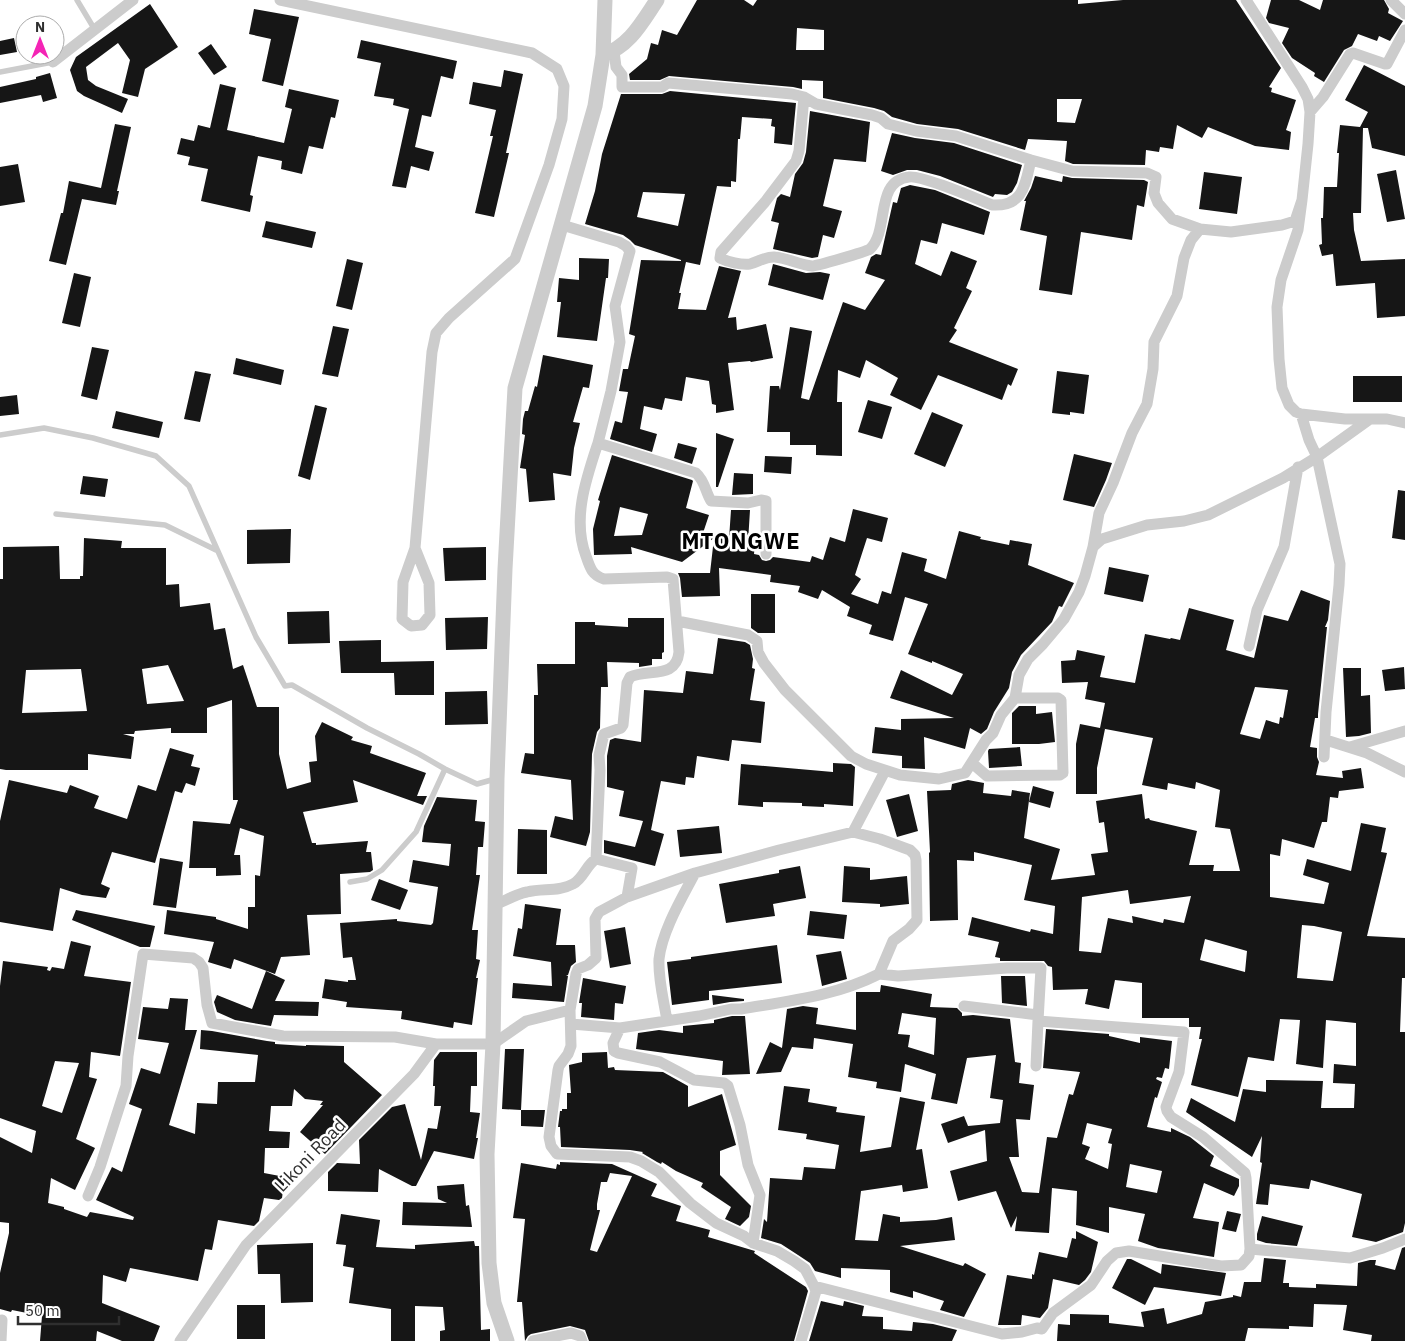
<svg xmlns="http://www.w3.org/2000/svg" width="1405" height="1341" font-family="'IBM Plex Sans',sans-serif">
	<style>
		.building { fill: #161616; fill-rule: evenodd }
		.lines { fill: none; stroke-linecap: round; stroke-linejoin: round }
		.service { stroke: #ccc; stroke-width: 5.5 }
		.minor { stroke: #ccc; stroke-width: 11 }
		.tertiary { stroke: #ccc; stroke-width: 15 }
		.labels { text-anchor: middle; dominant-baseline: central; stroke-width: 5; stroke-linejoin: round; paint-order: stroke }
		.street-label { font-size: 18px; fill: #2f2f2f; stroke: #fff }
		.district-label { font-size: 22px; font-weight: bold; letter-spacing: 1px; fill: #000; stroke: #fff }
	</style>
	<rect width="100%" height="100%" fill="#fff"/>
	<path class="building" d="M697 0H744L753 6 757 0H1078V4L1123 0H1236L1281 68 1269 87 1272 88 1271 92 1296 100 1286 130 1291 132 1289 150 1255 146 1208 127 1202 138 1177 125 1173 149 1160 147 1159 152 1146 150 1145 165 1073 164 1065 161 1067 141 1028 139 1025 150 958 129 917 124 892 117 884 111 874 108 823 98V81L802 80V89L793 87 669 76 660 80H630L629 74 647 59 651 43 658 45 662 30 677 35ZM797 28 824 30V50H796ZM1057 99H1082L1075 123 1057 122Z
		M1271 0H1299L1320 10 1323 0H1384L1389 9 1388 13 1403 21 1390 41 1379 36 1377 41 1358 34 1352 46 1344 50 1324 82 1314 76 1315 73 1292 58 1282 43 1289 28 1269 23 1266 18Z
		M150 4 178 47 145 69 138 97 122 93 130 60 118 43 86 67 88 80 96 86 128 99 122 113 84 96 77 91 70 70 76 57Z
		M254 9 299 17 283 86 262 81 271 39 249 34Z
		M14 38 17 52 0 55V41Z
		M361 40 457 61 453 79 441 76 431 117 422 115 415 147 434 152 429 171 411 166 406 188 392 186 409 109 393 105 394 99 374 96 381 63 357 58Z
		M211 44 227 67 214 75 198 53Z
		M1364 65 1405 86V156L1372 148 1368 128H1363L1361 213H1353L1354 230 1361 261 1405 259V316L1377 318 1375 283 1336 286 1333 254 1322 256 1319 245 1322 244 1321 218H1323L1324 187H1337L1339 153H1337L1340 125 1360 127 1368 112 1345 100Z
		M504 70 523 74 506 153H509L494 217 475 213 493 136H490L496 110 469 104 473 82 501 87Z
		M50 73 57 98 43 102 41 95 0 103V87L36 79V77Z
		M220 84 236 88 227 130 284 143 292 109 285 107 289 89 339 100 335 118 331 117 323 149 309 146 302 174 281 169 282 161 258 156 250 195 253 196 250 212 201 201 208 169 188 165 190 157 177 154 181 138 194 141 198 125 210 128Z
		M670 91 796 103 792 145 774 143 775 127 771 126 772 119 742 117 740 139H738L736 182 731 181V187L717 186 700 265 686 262 679 293H681L678 309 706 310 719 266 741 271 728 318 736 317 737 330 766 324 773 358 751 362 750 361 728 363 734 410 716 413V405L712 404 709 381 686 377 682 401 665 398 662 410 644 406 640 429 657 434 652 452 610 439 615 421 622 423 628 392 619 391 623 369H628L635 336 629 334 641 260 681 261V260L635 245 630 240 623 235 585 224 595 191 602 154 621 94H662ZM643 192 685 194 678 226 637 217Z
		M810 111 870 122 866 162 834 159 823 206 842 211 834 238 823 235 818 257 812 258 773 249 779 223 771 221 777 198 781 194 790 197 795 174 803 163 806 152Z
		M115 124 131 127 117 191H119L116 205 82 199 66 265 49 261 61 213H63L69 181 101 188Z
		M892 133 915 138 954 143 1022 165 1017 183 1012 192 1007 195 995 194 993 197 940 176 917 170H907L893 175 881 171Z
		M18 164 25 202 0 206V167Z
		M1396 170 1405 219 1387 222 1377 174Z
		M1204 172 1242 177 1237 214 1199 209Z
		M1035 176 1062 182 1063 176 1072 178 1144 180 1148 182 1144 207 1137 205 1132 240 1081 232 1072 295 1039 290 1047 236 1020 230 1026 201H1024L1031 188Z
		M910 185 935 190 990 212 984 235 942 223 937 244 921 240 915 264 941 276 951 251 977 261 966 288 972 291 954 328 957 330 949 342 1018 369 1011 386 1008 384 1002 400 938 375 921 410 890 395 898 378 866 360 860 378 838 370 837 402H842V456L816 455V445H790V432H767L770 386H779L780 390 790 327 812 331 801 398 809 400 843 302 865 310 885 280 865 273 871 257 876 254 881 255 893 202 897 203 901 188Z
		M266 221 316 232 312 248 262 237Z
		M579 258 609 259 608 278H606L597 341 557 337 561 302H557L559 278 579 280Z
		M347 259 363 263 352 310 336 306Z
		M773 264 806 273 820 272 830 274 823 300 768 285Z
		M74 273 91 277 80 327 62 323Z
		M333 326 349 329 338 377 322 374Z
		M92 347 109 350 97 400 81 396Z
		M543 355 593 365 589 388 583 387 573 422 580 423 574 448 571 476 553 473 555 500 529 502 526 469 520 468 525 435 522 434 523 419 525 411H528L535 386 537 387Z
		M236 358 284 370 281 385 233 374Z
		M195 371 211 374 200 422 184 419Z
		M1057 371 1089 375 1084 414 1070 412V415L1052 413Z
		M1353 376H1402V402H1353Z
		M17 395 19 414 0 416V397Z
		M868 400 892 407 882 439 858 432Z
		M315 405 327 408 310 480 298 476Z
		M116 411 163 422 159 438 112 428Z
		M932 412 963 425 945 467 914 454Z
		M716 433 734 439 718 487H716Z
		M678 443 697 448 692 464 674 458Z
		M1074 454 1112 463 1106 480 1094 507 1063 500Z
		M612 455 692 480 693 481 686 508 709 515 702 536 729 539 731 510H750L748 542 755 543 754 554 759 555 762 560 766 561 770 560 773 557 810 562 812 556 823 560 830 537 845 542 853 509 888 518 882 542 867 538 855 575 861 579 851 594 878 604 882 591 891 594 902 552 927 559 924 571 946 579 959 531 981 537 980 539 1009 545 1010 540 1032 544 1028 565 1074 583 1062 607 1059 606 1052 622 1021 655 1012 672 1009 688 994 712 987 729 981 734 970 728 965 749 924 737 925 769 902 768V756L872 753 875 727 901 730V719L954 718 890 698 901 670 952 695 963 674 932 661V663L908 654 928 604 905 597 893 641 869 634 872 625 847 616 850 607 822 590 818 599 798 592 800 586 770 582 771 575 719 568 720 596 682 597 680 578 678 573H710L714 538 682 562 631 547 632 554 594 555 593 529 600 501 598 500ZM620 507 648 514 642 535 614 536Z
		M765 456 792 457 791 474 764 472Z
		M734 473 753 474V494L732 495Z
		M83 476 108 479 105 497 80 494Z
		M1398 490 1405 491V540L1392 538Z
		M291 529 290 563 247 564V530Z
		M84 538 122 541 121 548H166V585L179 584 180 607 210 603 214 630 225 628 233 669 243 665 257 707H279V754L287 789 311 782 309 762 317 761 315 736 322 722 353 737 351 740 372 746 370 753 426 773 417 796H427L423 805 353 780 358 802 303 812 312 843H316V845L368 841 366 852H371L373 870 370 872 340 874 341 914 307 915 310 955 281 957 275 974 234 959 231 969 208 962 214 942 164 934 167 910 216 917V919L248 929V907H255V875L260 876 264 836 240 828 234 855H240L241 875 216 876V868H189L193 821 230 824 238 800H233L232 700 207 708V733H171V728L135 731 134 734H123L134 737 131 759 88 754V770H6L0 769V579H3V547L59 546 60 579H80V576H83ZM168 665 184 701 147 704 142 669ZM81 669 87 711 22 713 26 670Z
		M486 547V580L445 581 443 548Z
		M1109 567 1149 575 1143 602 1104 594Z
		M1301 590 1330 601 1328 620 1325 627H1327L1318 714V718H1315L1310 747 1317 748V757L1319 762 1316 775 1343 778 1342 771 1361 768 1364 788 1339 791 1338 798 1330 797 1327 822H1322L1314 848 1282 839 1280 856 1270 854V897L1324 904 1329 883 1303 875 1307 859 1351 871 1361 823 1386 828 1381 852 1387 853 1367 936 1405 938V978H1402L1400 1032H1405V1223L1403 1232 1376 1242 1352 1237 1362 1194 1311 1180 1309 1189 1270 1184 1268 1205 1256 1204 1262 1163 1260 1162 1262 1136 1252 1157 1186 1112 1191 1098 1235 1122 1243 1089 1266 1092V1080L1323 1081 1321 1108H1354L1355 1084 1333 1083 1334 1064 1356 1066V1023L1326 1020 1323 1068 1296 1064 1300 1020 1280 1019 1274 1061 1248 1057 1238 1097 1191 1085 1202 1039H1199L1201 1027H1189V1018H1142V983L1115 980 1109 1009 1085 1004 1088 989 1053 990 1052 967 1048 966 1044 961H1000V958L995 957 999 942 968 935 972 917 1030 932 1031 929 1053 934 1055 906 1024 900 1032 865 974 852V861L957 860 958 920 930 921 929 853 930 852 927 791 951 790 952 784 968 780 984 783 983 793 1011 796 1012 790 1030 793 1024 838 1060 849 1051 880 1095 875 1091 854 1108 852 1104 822 1099 823 1096 801 1142 794 1145 819 1149 818 1150 820 1197 831 1189 865H1214L1213 871H1240L1230 829 1215 827 1220 790 1196 782 1195 789 1168 783 1167 790 1142 785 1153 738 1100 728 1105 703 1085 699 1088 682 1062 683 1061 661 1075 660 1077 650 1105 656 1100 677 1135 683 1145 634 1170 639 1171 638 1180 640 1189 608 1234 620 1226 650 1254 658 1264 615 1288 621ZM1255 687 1288 690 1283 718 1280 717 1279 724 1266 720 1260 739 1240 734ZM1128 890 1130 904 1191 896 1184 923 1164 919 1163 923 1132 916 1133 923 1108 918 1101 953 1079 951 1082 897ZM1302 925 1314 926 1342 932 1333 981 1297 978ZM1205 939 1247 951 1245 972 1200 960Z
		M751 594H775V633H758L751 628Z
		M329 611 330 643 288 644 287 612Z
		M488 617 487 649 446 650 445 618Z
		M628 618H664V652L662 653V659H652V665L639 667V663L607 662 608 687H601L600 728 597 732 592 754 590 832 586 846 550 837 555 816 573 820 571 780 521 773 525 753 534 754V695H538L537 664H575V622H595V625L628 627Z
		M718 638 745 642 750 645 753 659 752 668 755 669 750 700 765 702 761 743 732 740 729 761 697 756 694 778 686 777 685 785 661 781 651 830 664 834 655 866 604 853V840L635 847 643 821 619 816 624 791 607 787V756L610 740 615 738 641 742 644 690 683 693 686 671 713 674Z
		M381 640V662L434 661V695H395L394 673H341L339 641Z
		M1404 667 1405 689 1385 691 1382 670Z
		M1343 668H1361V696L1370 695 1371 733 1359 736 1346 737Z
		M487 691 488 724 445 725V692Z
		M1019 706H1036V714L1052 712 1055 742 1039 744H1012V713Z
		M1080 724 1105 729 1097 768V794H1076V744Z
		M1020 747 1022 766 989 768 988 751 989 749Z
		M170 748 194 755 191 766 200 768 195 786 186 783 182 793 175 791 155 863 112 852 101 884 110 888 106 898 82 895 60 888 53 931 0 922V821L9 780 67 793 70 785 99 796 94 808 127 819 138 785 156 791Z
		M833 763 851 764 855 767 853 806 824 804V807L802 806V803L763 802V807L738 805 741 764 833 772Z
		M1033 786 1054 792 1050 808 1029 802Z
		M909 794 918 831 897 837 886 800Z
		M437 797 477 800 475 821 485 822 483 847H478L476 875H480L472 930H478L476 959 480 960 476 978H478L472 1025 454 1022 453 1028 401 1019 402 1011 346 1007 347 1002 322 998 325 979 348 982V980H356L352 957 343 958 340 923 397 919V921L431 925 433 923 438 887 409 882 413 860 449 866 451 844 422 842 424 826Z
		M719 826 722 853 680 857 677 830Z
		M518 829 547 830V874H517Z
		M160 858 183 862 176 908 153 905Z
		M800 866 806 898 773 904 775 916 726 923 719 884 779 873V870Z
		M844 866 870 868V880L907 876 909 904 880 907V904L842 902Z
		M379 879 408 890 400 910 371 900Z
		M525 904 561 909 556 945H575L576 962 571 966 568 975 566 976H568L564 1002 512 998 513 983 552 986 551 962 513 956 518 928 522 929Z
		M76 910 155 926 150 947H140L72 920Z
		M810 911 847 915 844 939 807 935Z
		M625 927 631 964 610 968 604 931Z
		M71 941 91 946 84 976 131 982 120 1056 91 1052 89 1077 97 1079 76 1139 95 1148 75 1190 51 1178 48 1203 64 1207V1209L87 1217 90 1212 133 1220 134 1217 96 1200 112 1167 122 1172 142 1109 129 1104 141 1068 160 1074 169 1043 138 1039 143 1007 168 1009 170 998 188 999 185 1030H197L169 1125 195 1134 197 1103 217 1104 218 1082H255L258 1055 200 1049 201 1030 212 1031 267 1041 275 1042V1044L306 1046V1045L344 1046V1062L382 1095 325 1154 300 1132 323 1105H320L323 1101 305 1099 294 1089 292 1106H271L269 1131 290 1132 289 1148H265L264 1173 285 1177 282 1198 279 1200 264 1198 259 1221 254 1226 218 1220 212 1250 205 1249 198 1281 130 1268 126 1282 103 1275 102 1303 160 1326 154 1341H122L97 1331 96 1341H40L42 1316 12 1310 11 1312 0 1309V1273L9 1233V1223L0 1222V1137L32 1153 36 1131 0 1118V986L3 961 48 967 47 970 50 971 52 967 64 969ZM55 1061 79 1063 62 1113 42 1106Z
		M777 945 782 983 709 991V1000L672 1005 667 962 691 959V957Z
		M841 951 847 979 822 986 816 955Z
		M266 971 285 980 275 1001 319 1002 318 1016 274 1015 271 1026 235 1020 217 1012 214 1002 217 995 252 1009Z
		M1001 976H1025L1027 1006 1002 1003Z
		M583 978 626 986 623 1004 615 1003 614 1020 581 1017 582 1003H579Z
		M881 985 932 994 930 1007 957 1008 962 1013V1016L973 1015 1010 1019 1015 1062 1021 1063 1019 1083 1034 1085 1030 1120 1016 1119 1019 1157H1009L1022 1192 1039 1193 1047 1137 1057 1138 1069 1094 1073 1095 1080 1072 1043 1068 1046 1029 1109 1034V1036L1140 1043V1037L1172 1041 1169 1069 1165 1068 1162 1078 1157 1077 1156 1079 1162 1082 1157 1098 1155 1097 1147 1127 1171 1132V1128L1190 1137 1214 1156 1210 1166 1239 1179V1186L1234 1196 1204 1183 1193 1218 1219 1222 1214 1257 1158 1248 1138 1241 1145 1214 1109 1207V1233L1076 1225 1077 1191 1052 1188 1049 1233 1015 1231 1017 1216 1011 1228 996 1191 958 1201 950 1171 987 1161 985 1130 948 1143 941 1124 964 1116 968 1126 1000 1123 1003 1100 990 1098 996 1055 967 1058 957 1104 931 1099 936 1074 905 1064 901 1092 876 1088 877 1082 848 1077 853 1044 814 1038 813 1049 792 1047 781 1072 756 1074 770 1042 782 1048 787 1009 803 1006 818 1008 816 1024 856 1030V992H880ZM902 1013 936 1018 934 1055 908 1047 910 1035 898 1034ZM1087 1123 1112 1129 1108 1143 1112 1144 1108 1169 1085 1159 1090 1147 1082 1144ZM1130 1164 1162 1171 1157 1193 1126 1187Z
		M712 995 744 999V1001L730 1002 713 1005Z
		M732 1016H745L750 1074 722 1075 723 1061 636 1049 638 1033 659 1030 683 1033V1026L714 1023V1020Z
		M505 1049H524L521 1110 502 1109Z
		M440 1052H477V1086H471L470 1112 480 1113 476 1138H478L474 1159 434 1151 416 1186H412L379 1169 378 1192 328 1191V1172L337 1163 360 1164 359 1140 392 1107 405 1104 421 1160 428 1128 437 1129 441 1106H434L435 1086H433L434 1060Z
		M607 1052 608 1068 614 1067 615 1070 663 1072 688 1086V1107L722 1094 736 1145 720 1151V1175L751 1206 749 1217 740 1226 725 1219 731 1207 701 1187 703 1183 676 1171 662 1162 661 1164 657 1162 642 1153 643 1152 630 1150 561 1147 560 1127H558L560 1111H562V1109H567V1093H571L569 1065 582 1062V1053Z
		M784 1086 810 1089 808 1102 837 1107 836 1112 865 1116 860 1152 891 1147 900 1097 925 1102 916 1150 922 1149 928 1188 903 1192 902 1185 861 1191 855 1240 878 1241 883 1214 900 1217V1222L936 1220 952 1217 955 1240 900 1246 963 1266 965 1263 986 1274 964 1317 940 1310 944 1301 913 1291V1298L890 1292V1270L841 1268V1278L815 1271 810 1263 798 1255 781 1244 761 1238 764 1219 767 1222 770 1178 802 1180 804 1167 835 1169 839 1145 806 1139 807 1134 778 1130Z
		M521 1110H545L543 1127 521 1126Z
		M560 1162 612 1164 657 1184 651 1196 681 1206 676 1221 710 1230 708 1237 755 1251 754 1253 806 1287 808 1291 794 1341H589L585 1330 570 1326 531 1334 528 1336 525 1341 522 1302H517L525 1219 513 1218 521 1163 556 1169 557 1164 560 1165ZM610 1173 632 1176 597 1252 590 1250 600 1210H597V1204L601 1182H607Z
		M464 1184 466 1206 469 1205 472 1227 402 1225 403 1202 447 1203 438 1199 437 1186Z
		M1227 1211 1241 1214 1236 1232 1222 1229Z
		M341 1214 380 1220 376 1247 415 1249V1245L474 1241 475 1246H479L481 1330 490 1329V1341H440V1331L445 1330 443 1307 415 1306V1341H391V1309L349 1303 354 1268 343 1266 346 1245 336 1244Z
		M1262 1216 1303 1226 1297 1246 1266 1243 1257 1240V1234Z
		M1076 1231 1098 1242 1091 1272 1085 1280 1079 1285 1053 1279 1048 1308 1040 1318 1022 1315 1021 1325H998L1007 1275 1032 1279V1274L1034 1275 1039 1252 1067 1258 1072 1238 1076 1239Z
		M313 1243V1302L281 1303 280 1274H258L257 1245Z
		M1405 1247V1341H1371L1372 1335 1343 1330 1347 1305 1314 1304 1313 1327 1289 1326V1329L1248 1328 1245 1341H1057L1058 1324 1070 1325V1314L1109 1315V1323L1144 1327 1141 1312 1164 1308 1167 1324 1202 1314 1205 1302 1233 1297V1295L1241 1297 1244 1282H1261L1264 1258 1286 1260 1283 1283H1289V1287L1316 1288V1284L1357 1286 1358 1263 1370 1260H1376L1375 1265 1395 1270 1402 1248Z
		M1127 1259H1131L1161 1274 1162 1264 1226 1273 1221 1296 1154 1287 1145 1305 1112 1288Z
		M821 1301 843 1306 844 1301 864 1306 862 1316 883 1317V1329L912 1331 913 1322 933 1324 957 1330 952 1341H809Z
		M237 1305H265V1339H237Z"/>
	<g class="lines">
		<path class="service" d="M77 0 95 30
			M0 72 53 62
			M0 435 44 428 93 438 156 456 189 486 256 637 285 686 292 685 367 728 419 754 445 769 477 784 495 779
			M56 514 165 525 216 550
			M350 882 367 879 382 870 416 832 445 769"/>
		<path class="minor" d="M280 0 532 53 557 69 564 86 562 119 549 165 515 259 449 318 436 333 432 352 415 548 403 582 402 619 411 626 422 625 430 615 429 583 415 548
			M1246 0 1302 87 1308 99 1310 112 1308 144 1302 200 1298 230 1281 280 1277 307 1279 359 1282 388 1289 405 1296 412 1301 414 1345 419H1387L1405 423
			M1391 0 1405 14
			M614 51 616 67 622 75V87H662L668 83 792 94 804 97 816 104 872 115 881 118 888 124 916 131 956 136 1031 160 1072 171 1147 173 1156 177 1154 193 1158 203 1172 219 1200 229 1231 232 1282 225 1295 221 1302 200
			M53 62 133 0
			M804 97 799 151 796 161 765 202 721 252 720 258C728 262 741 265 750 264 758 262 766 256 775 257 787 258 800 265 812 266 816 266 866 252 870 249 890 230 874 181 909 177 922 175 977 199 992 205 1024 207 1025 184 1031 160
			M1310 112 1323 97 1350 54 1353 53 1385 64H1387L1405 30
			M562 225 619 242 626 246 630 251 615 306 620 342 611 391 598 443 696 473C705 481 705 491 711 501L748 503 761 500 766 501V554
			M1301 414 1309 440 1317 457 1340 564 1339 585 1326 712 1324 757
			M1093 547 1099 513 1113 483 1132 433 1147 404 1153 369 1154 342 1177 296 1184 258 1191 240 1200 229
			M677 621 748 635 757 641 758 652 764 663 785 690 851 756 866 764 900 775 939 779 965 773 986 740 993 733 1001 715 1015 698 1019 675 1028 659 1043 644 1064 619 1079 592 1085 576 1093 547 1102 539 1147 525 1184 521 1208 515 1283 478 1317 457 1370 419
			M1249 646 1257 610 1284 547 1298 467
			M1326 740 1367 753 1405 772
			M1350 747 1405 731
			M972 763 987 776 1060 775 1063 773 1061 700 1058 698H1015
			M853 832 885 771
			M596 859 600 770 599 755 604 734 621 728 623 725 627 683 630 677C648 668 676 680 679 652L673 579 667 577 604 579C592 575 590 568 586 556 572 519 586 479 598 443
			M494 905C505 901 516 894 527 892 543 888 558 892 573 884 584 878 586 865 596 859L632 868 627 897
			M879 974 898 976 1007 968H1041L1038 1021 1184 1032 1179 1072 1166 1107 1167 1111 1171 1117 1203 1137 1245 1173 1246 1178 1250 1249
			M964 1006 1038 1015
			M667 1021C664 1001 658 980 659 959 662 931 682 898 695 873
			M571 1024 620 1028 699 1016 731 1009H741C788 1001 836 996 879 974L893 941 909 929 917 920 916 860 915 855 910 850 880 839 853 832 779 850 695 873 627 897 599 912 595 919 596 958 588 965 578 969 576 974 570 1010 571 1046 568 1054 559 1066 558 1070 549 1137 551 1146 557 1154 630 1157 641 1161 659 1172 690 1203 716 1223 744 1236 753 1243 777 1251 794 1261 805 1269 814 1286 1002 1334 1022 1332 1037 1328 1042 1329 1053 1313 1091 1285 1107 1261 1116 1253 1129 1251 1221 1266 1241 1265 1249 1256 1250 1249 1350 1258 1383 1248 1405 1239
			M620 1028 613 1043 614 1051 618 1053 660 1062 694 1080 724 1083 728 1086 740 1125 748 1165 760 1195 753 1243
			M1036 1066 1038 1021
			M88 1196 100 1167 126 1086 128 1056 143 954 193 958 199 962 203 968 207 1005 212 1023 283 1036 395 1037 436 1044
			M1 1341 2 1320
			M180 1341 246 1245 414 1074 436 1044H493L526 1021 570 1010
			M533 1341 571 1333 580 1336 582 1341
			M801 1341 816 1291 814 1286"/>
		<path class="tertiary" d="M603 55C630 46 642 22 657 0
			M507 1341 494 1303 489 1263 487 1154 493 1044 497 778 505 569 515 388 595 106 603 55 605 0"/>
	</g>
	<g class="labels">
		<g class="street-label">
			<text transform="translate(310 1155) rotate(-46)">Likoni Road</text>
		</g>
		<g class="district-label">
			<text x="741" y="540">MTONGWE</text>
		</g>
	</g>
	<g transform="translate(40 40)"><circle r="24" fill="#ffffff" stroke="#acacac"/>
	<path d="M0-4L9 19L0 12L-9 19Z" fill="#f424b5"/>
	<text y="-8" font-size="14" font-weight="bold" text-anchor="middle" fill="#2f2f2f">N</text>
	</g>
	<path d="M18 1316v8h101v-8" fill="none" stroke="#2f2f2f" stroke-width="2.5"/>
	<text x="25" y="1316" font-size="15" fill="#2f2f2f" stroke="#ffffff" stroke-width="4" paint-order="stroke">50 m</text>
</svg>
